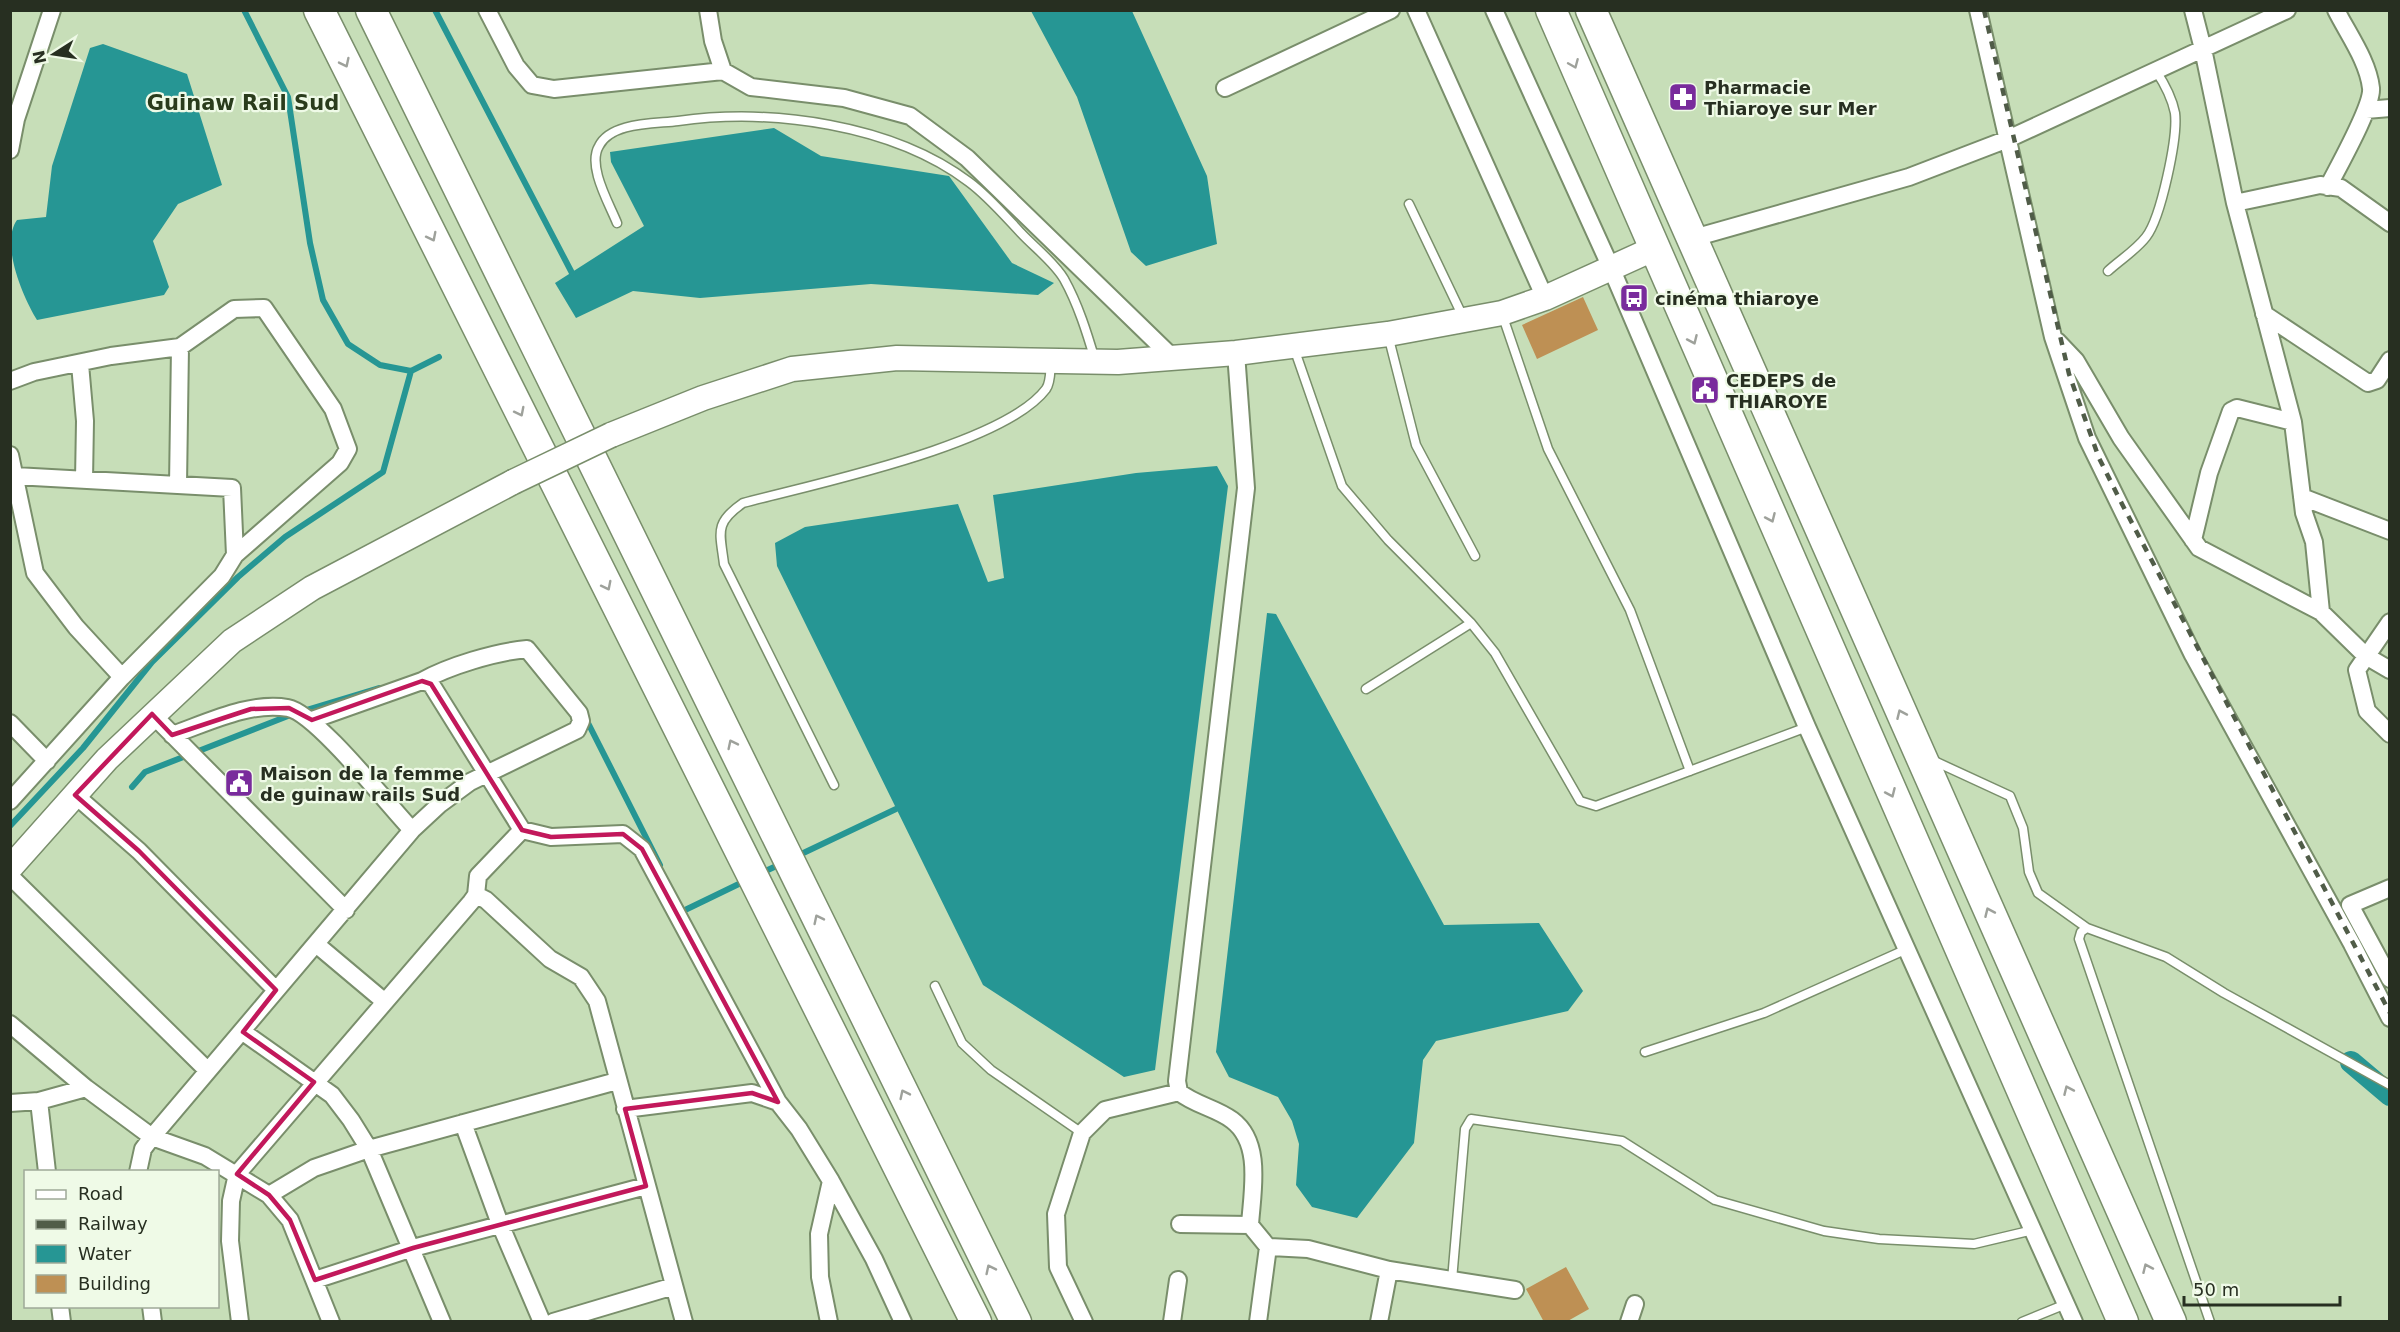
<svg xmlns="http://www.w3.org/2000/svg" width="2400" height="1332" font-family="'DejaVu Sans',sans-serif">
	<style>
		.water { fill: #269694 }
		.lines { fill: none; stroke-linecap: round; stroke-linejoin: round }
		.stream { stroke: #269694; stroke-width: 6 }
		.canal { stroke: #269694; stroke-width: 22 }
		.building { fill: #be9054 }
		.lane-casing { stroke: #798e6b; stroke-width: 11 }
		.street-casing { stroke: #798e6b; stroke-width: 20 }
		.secondary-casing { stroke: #798e6b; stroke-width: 27 }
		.highway-casing { stroke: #798e6b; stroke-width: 33 }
		.lane { stroke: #fff; stroke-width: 8 }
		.street { stroke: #fff; stroke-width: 16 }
		.secondary { stroke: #fff; stroke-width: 24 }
		.highway { stroke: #fff; stroke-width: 30 }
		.rail { stroke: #505c48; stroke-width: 4.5; stroke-dasharray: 8 8; stroke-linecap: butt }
		.secondary-bridge-casing { stroke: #798e6b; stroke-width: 27; stroke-linecap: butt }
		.secondary-bridge { stroke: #fff; stroke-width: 24 }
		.oneway { stroke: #9ea19b }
		.marked { fill: none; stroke: #c2185b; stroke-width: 4.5; stroke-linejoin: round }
		.labels { text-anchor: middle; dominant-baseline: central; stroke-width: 4.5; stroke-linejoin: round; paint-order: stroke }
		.poi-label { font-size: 18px; font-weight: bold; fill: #272f21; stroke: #effae7; text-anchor: start }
		.quarter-label { font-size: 21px; font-weight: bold; fill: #2a3c1c; stroke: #effae7 }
	</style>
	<rect width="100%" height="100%" fill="#c7deb8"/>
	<path class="water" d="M1031 11H1132L1207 176 1217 244 1146 266 1131 252 1077 97Z
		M103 44 187 74 222 185 178 204 153 241 169 287 164 295 37 320C23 297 0 244 17 220L46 217 52 166 90 48Z
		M774 128 821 156 949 176 1012 263 1054 283 1038 295 871 284 700 298 633 291 576 318 555 283 644 226 611 162 610 152Z
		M1217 466 1228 486 1155 1070 1124 1077 983 985 777 566 775 543 805 527 958 504 988 582 1004 578 993 495 1136 473Z
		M1267 613 1276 614 1444 925 1539 923 1583 991 1568 1011 1436 1041 1423 1060 1414 1143 1357 1218 1312 1207 1296 1185 1299 1144 1292 1121 1278 1097 1229 1077 1216 1052Z"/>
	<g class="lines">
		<path class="stream" d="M244 10 288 97 310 243 323 300 348 344 380 365 411 371 439 357
			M435 10 572 273
			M303 711 379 688
			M586 719 660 865
			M132 787 145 772 293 714
			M10 826 83 748 152 662 238 577 285 537 383 472 411 371
			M797 856 896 809
			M759 874 783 863
			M680 906 683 911 745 881"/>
		<path class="canal" d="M2351 1062 2390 1095"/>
	</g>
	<path class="building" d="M1583 297 1598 330 1537 359 1522 325Z
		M1566 1267 1589 1309 1566 1322H1544L1526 1289Z"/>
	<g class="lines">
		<g class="lane-casing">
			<path id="lane" d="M1409 204 1463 317
				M617 223C609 203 587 166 599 146 611 122 654 124 678 121 771 108 892 124 969 182 988 196 1005 216 1021 233 1034 247 1054 262 1064 279 1078 304 1087 333 1095 360
				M2108 271C2120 260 2136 250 2146 237 2161 218 2178 137 2175 113 2172 98 2164 83 2156 71
				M1502 314 1548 449 1630 610 1690 771
				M1388 335 1416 445 1475 556
				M1294 348 1342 486 1388 540 1471 623 1495 653 1580 801 1596 806 1807 727
				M1366 689 1471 623
				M1932 760 2010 796 2023 828 2029 872 2038 893 2087 928
				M834 785 724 564C720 532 714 523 743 503 814 484 1004 445 1046 389 1051 382 1050 370 1051 362
				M935 986 962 1043 991 1070 1082 1133
				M1645 1052 1764 1013 1907 949
				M1452 1280 1465 1129 1471 1119 1622 1141 1715 1200 1824 1231 1879 1239 1974 1244 2033 1230
				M2022 1322 2066 1304
				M2210 1322 2079 939 2081 932 2087 928 2166 957 2224 993 2390 1085"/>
		</g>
		<g class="street-casing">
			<path id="street" d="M487 10 516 66 532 85 554 89 723 71
				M708 10 713 41 723 71 751 87 844 98 910 116 967 158 1173 358
				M1416 10 1545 298
				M1494 10 1612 270 1807 727 2074 1322
				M1978 10 2053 337 2087 438 2193 655 2352 944 2390 1018
				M2193 10 2203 49 2235 203 2293 422 2304 513 2314 542 2321 612 2366 656 2390 670
				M1225 88 1391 10
				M2366 110 2390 108
				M10 150 16 119 52 10
				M2328 187C2338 167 2373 106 2371 88 2368 61 2348 34 2336 10
				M2235 203 2320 185 2341 188 2390 223
				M1690 239 1909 177 2008 139 2287 10
				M2264 314 2368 383 2377 380 2390 360
				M2057 341 2076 361 2121 438 2199 548 2321 612
				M1236 353 1246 488 1177 1081 1179 1092C1195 1105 1216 1108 1232 1120 1263 1143 1252 1192 1250 1225L1268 1247 1308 1249 1389 1270 1515 1290
				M80 364 85 421 84 480
				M10 381 34 372 111 356 180 347 234 309 264 308 333 409 348 449 340 463 235 555
				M10 455 35 573 76 627 122 677
				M178 485 180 347
				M2302 497 2390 531
				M2193 540 2209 473 2231 411 2237 408 2293 422
				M2390 622 2357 670 2367 711 2390 734
				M152 714 346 910
				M312 720 422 681 431 684 522 830 551 837 623 834 642 849 778 1102
				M10 723 47 761
				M172 735C207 723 250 701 288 708 316 713 389 806 412 830
				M75 795 139 851 276 990
				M10 801 122 677 222 576 235 555 232 488 15 476
				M10 876 207 1070
				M2390 888 2350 905 2390 979
				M476 895 486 900 550 959 581 977 597 1001 684 1322
				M316 944 385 1002
				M10 1024 86 1088 152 1137 205 1156 269 1195 290 1220 331 1322
				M243 1032 332 1095 351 1120 369 1149 442 1322
				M39 1101 47 1172
				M10 1103 39 1101 86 1088
				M625 1109 752 1093 778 1102 799 1129 831 1181 874 1259 903 1322
				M463 1123 500 1224 542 1322
				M138 1172 143 1149 152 1137 412 830 440 804 470 782 577 730 581 721 579 713 527 649C495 652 449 666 422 681
				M269 1195 314 1168 369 1149 617 1081
				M1180 1224 1250 1225
				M315 1280 413 1248 646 1186
				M60 1306 62 1322
				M151 1306 153 1322
				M240 1322 230 1241 231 1201 237 1174 471 902 476 895 478 876 522 830
				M553 1322 674 1286
				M829 1322 820 1277 819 1234 831 1181
				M1084 1322 1058 1267 1056 1214 1082 1133 1105 1110 1179 1092
				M1172 1322 1178 1280
				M1258 1322 1268 1247
				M1379 1322 1389 1270
				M1629 1322 1635 1304"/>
		</g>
		<g class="secondary-casing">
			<path id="secondary" d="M611 435 703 398 792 369 897 358 1118 362 1236 353 1388 334 1502 313 1545 298 1653 249
				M10 868 107 759 232 641 312 588 513 482"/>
		</g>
		<g class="highway-casing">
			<path id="highway" d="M319 10 976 1322
				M371 10 1016 1322
				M1551 10 2123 1322
				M1591 10 2171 1322"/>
		</g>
		<use href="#lane" class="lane"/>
		<use href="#street" class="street"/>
		<use href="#secondary" class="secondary"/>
		<use href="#highway" class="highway"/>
		<path class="rail" d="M1984 10 2069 374 2099 458 2122 504 2390 1013"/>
		<g class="secondary-bridge-casing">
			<path id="secondary-bridge" d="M513 482 611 435"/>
		</g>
		<use href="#secondary-bridge" class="secondary-bridge"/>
	</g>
	<defs><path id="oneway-chevron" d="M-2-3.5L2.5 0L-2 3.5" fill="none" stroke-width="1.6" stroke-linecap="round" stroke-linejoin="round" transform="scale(1.5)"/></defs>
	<g class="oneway">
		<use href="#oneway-chevron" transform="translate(345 63) rotate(64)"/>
		<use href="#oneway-chevron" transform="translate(1574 64) rotate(67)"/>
		<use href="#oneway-chevron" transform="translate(432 237) rotate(63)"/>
		<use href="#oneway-chevron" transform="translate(1693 340) rotate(66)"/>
		<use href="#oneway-chevron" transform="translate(520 412) rotate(63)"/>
		<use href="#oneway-chevron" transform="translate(1771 518) rotate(66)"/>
		<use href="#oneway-chevron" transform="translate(607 586) rotate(63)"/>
		<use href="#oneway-chevron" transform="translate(1901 714) rotate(-114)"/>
		<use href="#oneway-chevron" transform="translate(732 744) rotate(-116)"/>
		<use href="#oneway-chevron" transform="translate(1891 793) rotate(66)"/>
		<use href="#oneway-chevron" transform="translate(1989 912) rotate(-114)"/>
		<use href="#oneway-chevron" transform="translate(818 919) rotate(-116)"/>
		<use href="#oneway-chevron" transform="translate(2068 1090) rotate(-114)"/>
		<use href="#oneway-chevron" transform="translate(904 1094) rotate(-116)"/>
		<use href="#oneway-chevron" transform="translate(2147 1268) rotate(-114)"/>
		<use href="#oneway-chevron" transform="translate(990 1269) rotate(-116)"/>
	</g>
	<path class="marked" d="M422 681 431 684 522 830 551 837 623 834 642 849 778 1102 752 1093 625 1109 646 1186 413 1248 315 1280 290 1220 269 1195 237 1174 314 1082 243 1032 276 990 139 851 75 795 152 714 172 735 251 709 289 708 312 720Z"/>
	<defs>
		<g id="pharmacy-square" transform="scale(1.5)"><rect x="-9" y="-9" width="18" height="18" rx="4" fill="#792b9c" stroke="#effae7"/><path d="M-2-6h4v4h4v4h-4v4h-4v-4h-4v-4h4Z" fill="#fff"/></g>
		<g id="bus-square" transform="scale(1.5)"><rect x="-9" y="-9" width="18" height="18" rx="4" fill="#792b9c" stroke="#effae7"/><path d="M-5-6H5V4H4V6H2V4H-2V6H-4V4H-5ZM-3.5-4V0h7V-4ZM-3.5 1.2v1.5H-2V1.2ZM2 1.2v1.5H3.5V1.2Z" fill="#fff"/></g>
		<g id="civic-square" transform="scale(1.5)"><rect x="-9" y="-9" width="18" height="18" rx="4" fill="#792b9c" stroke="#effae7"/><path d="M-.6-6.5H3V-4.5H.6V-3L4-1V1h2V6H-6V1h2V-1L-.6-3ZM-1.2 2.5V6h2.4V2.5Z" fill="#fff"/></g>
	</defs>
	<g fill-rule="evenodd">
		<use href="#pharmacy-square" x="1683" y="97"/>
		<use href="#bus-square" x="1634" y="298"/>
		<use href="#civic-square" x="1705" y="390"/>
		<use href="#civic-square" x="239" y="783"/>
	</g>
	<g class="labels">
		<g class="poi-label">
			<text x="1704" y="87">Pharmacie<tspan x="1704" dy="21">Thiaroye sur Mer</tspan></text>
			<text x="1655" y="298">cinéma thiaroye</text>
			<text x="1726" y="380">CEDEPS de<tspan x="1726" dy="21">THIAROYE</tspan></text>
			<text x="260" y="773">Maison de la femme<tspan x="260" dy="21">de guinaw rails Sud</tspan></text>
		</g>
		<g class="quarter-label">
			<text x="243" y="103">Guinaw Rail Sud</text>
		</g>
	</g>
	<rect width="2400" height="1332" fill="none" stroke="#272f21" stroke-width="24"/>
	<rect x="24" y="1170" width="195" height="138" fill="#effae7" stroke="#9fa998" stroke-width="1.5"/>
	<rect x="36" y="1190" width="30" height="9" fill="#ffffff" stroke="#9fa998" stroke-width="1.5"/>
	<text x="78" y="1200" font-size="18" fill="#272f21">Road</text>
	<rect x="36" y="1220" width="30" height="9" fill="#505c48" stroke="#9fa998" stroke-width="1.5"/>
	<text x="78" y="1230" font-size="18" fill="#272f21">Railway</text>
	<rect x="36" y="1245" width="30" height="18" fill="#269694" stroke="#9fa998" stroke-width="1.5"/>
	<text x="78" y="1260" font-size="18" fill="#272f21">Water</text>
	<rect x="36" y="1275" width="30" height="18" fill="#be9054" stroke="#9fa998" stroke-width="1.5"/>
	<text x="78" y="1290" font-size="18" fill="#272f21">Building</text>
	<g transform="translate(54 54) rotate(258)" stroke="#effae7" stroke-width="4.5" paint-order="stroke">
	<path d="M0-4.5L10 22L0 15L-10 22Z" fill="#272f21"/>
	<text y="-9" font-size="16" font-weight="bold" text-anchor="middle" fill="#272f21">N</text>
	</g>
	<path d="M2184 1296v9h156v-9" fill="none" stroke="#272f21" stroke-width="3"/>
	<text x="2193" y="1296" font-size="18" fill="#272f21" stroke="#effae7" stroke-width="4.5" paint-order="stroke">50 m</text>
</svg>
